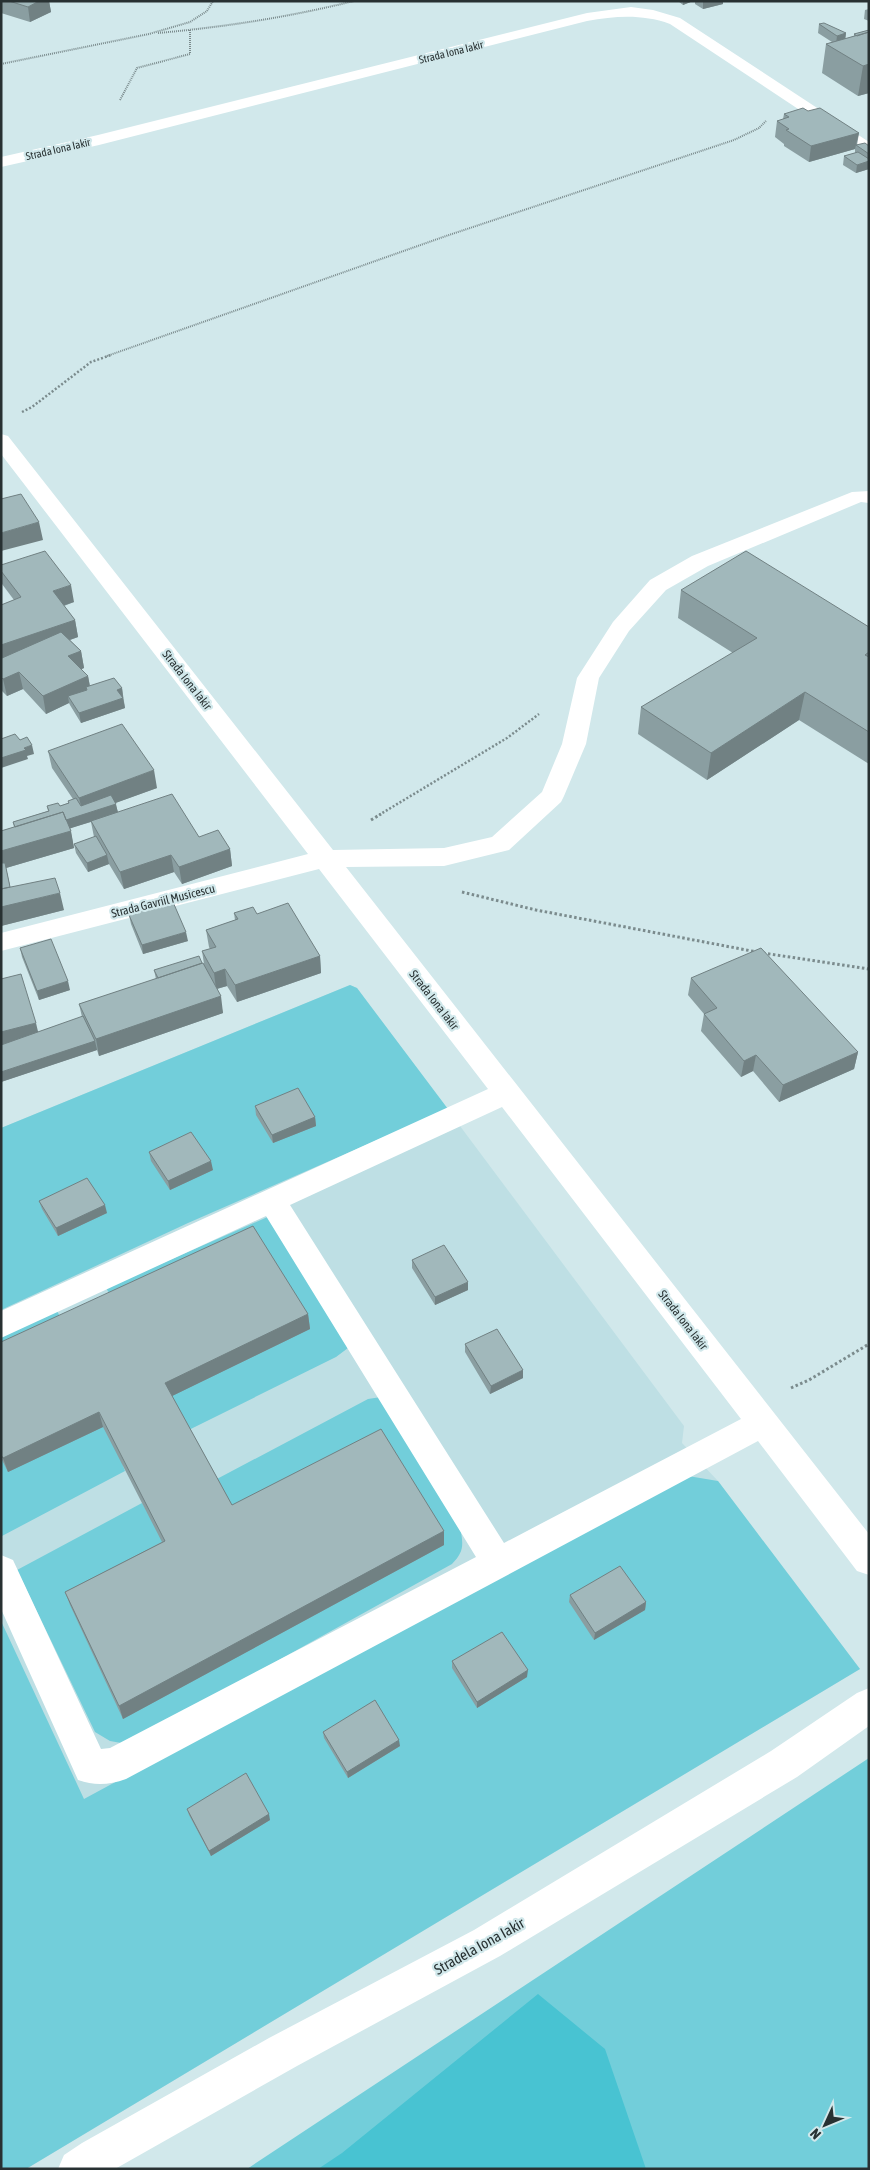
<svg xmlns="http://www.w3.org/2000/svg" width="870" height="2170" font-family="'Asap Condensed',sans-serif">
	<style>
		.built { fill: #bedfe4 }
		.green { fill: #72ceda }
		.forest { fill: #48c3d2 }
		.lines { fill: none; stroke-linecap: round; stroke-linejoin: round }
		.path-far2 { stroke: #7b8b8d; stroke-width: 2; stroke-dasharray: 1 1; stroke-linecap: butt }
		.path-far1 { stroke: #7b8b8d; stroke-width: 2.5; stroke-dasharray: 2 2; stroke-linecap: butt }
		.path { stroke: #7b8b8d; stroke-width: 3; stroke-dasharray: 2.5 2.5; stroke-linecap: butt }
		.minor { fill: #fff; fill-rule: evenodd }
		.wall { fill: #8a9ea1 }
		.shaded-wall { fill: #718183 }
		.building { fill: #a1b8bb; stroke: #718183 }
		.labels { text-anchor: middle; dominant-baseline: central; stroke-width: 4.5; stroke-linejoin: round; paint-order: stroke }
		.far-street-label { font-size: 11px; fill: #283132; stroke: #d1e8eb }
		.street-label { font-size: 12px; fill: #283132; stroke: #d1e8eb }
		.near-street-label { font-size: 15px; fill: #283132; stroke: #d1e8eb }
	</style>
	<rect width="100%" height="100%" fill="#d1e8eb"/>
	<path class="built" d="M350 985 357 988 684 1426 682 1443 718 1481 860 1669 26 2169H1V1128Z"/>
	<path class="green" d="M350 985 357 988 448 1109 188 1223 1 1310V1128Z
		M272 1215 348 1348 336 1357 122 1463 125 1471 2 1536 1 1336 57 1311 67 1329 117 1306 106 1288Z
		M381 1397 460 1526C463 1544 465 1551 452 1564L127 1744 110 1741 95 1732 17 1570 142 1503 149 1515 368 1399Z
		M682 1475 718 1481 860 1669 26 2169H1V1621L84 1799Z
		M869 1758V2169H247Z"/>
	<path class="forest" d="M538 1994 605 2049 646 2169H318L342 2153Z"/>
	<g class="lines">
		<path class="path-far2" d="M158 33C225 27 289 17 354 1
			M1 64 149 34 190 22 207 11 213 1
			M120 100 137 68 190 54V29
			M107 356 446 236 734 140 759 128 766 121"/>
		<path class="path-far1" d="M22 412 32 407 91 362 111 355
			M379 815 507 738 539 714"/>
		<path class="path" d="M371 820 381 814
			M462 892 536 910 757 952
			M763 953 869 969
			M791 1388 809 1380 869 1344"/>
		<path class="minor" d="M631 7 653 10 680 18 869 142V154L863 152 670 24C642 14 616 16 587 21L99 145 1 167V157L98 135 587 13Z
			M1 434 8 436 333 850 444 848 492 837 542 792 562 744 577 678 613 622 650 580 692 556 852 492 869 491V503L861 502 708 566 666 590 629 631 599 678 586 744 564 796 561 802 509 850 444 866 346 867 869 1534V1575L857 1571 758 1441 126 1779C109 1785 95 1786 78 1780L1 1609V1555L13 1560 101 1749 110 1748 476 1557 266 1216 1 1338V1311L488 1089 319 869 1 951V933L308 854 1 454ZM502 1107 741 1419 504 1543 290 1205Z
			M869 1688V1726L797 1777 500 1956 297 2066 115 2169H58L64 2155 82 2143 269 2038 474 1930 771 1751 857 1693Z"/>
	</g>
	<path class="wall" d="M1 1H49L51 12 30 22 1 13Z
		M678 1H693L683 5Z
		M695 1H723V4L703 9 695 4Z
		M869 9V21L864 19 865 10Z
		M819 24 846 33 845 39 854 36V34L869 30V93L858 96 822 73 826 44 832 42 818 33Z
		M808 111 859 133 857 145 869 146V169L856 173 843 165 844 156 855 153V149L809 162 784 146V144L775 137 777 121 783 119 784 114Z
		M1 565 74 602 64 606 75 620 78 637 70 640 81 651 84 668 81 669 88 676 90 686 122 688 125 708 81 723 70 705 69 703 46 714 23 689 7 696 1 690V605L14 600 2 584Z
		M681 590 869 627V764L799 720 707 780 638 734 641 707 733 653 678 618Z
		M48 751 157 788 115 803 118 812 199 837 230 849 232 866 182 884 174 872 124 889 109 864 88 872 76 853 74 844 94 837 91 822 70 828 74 848 6 868 10 887 64 910 1 926V831L14 827 13 822 48 811 47 806H60L68 803V801L73 799 52 768Z
		M234 913 257 914 320 956 321 973 237 1002 227 986 217 989 223 1013 99 1056 97 1050 1 1082V979L38 1032 82 1017 79 1004 156 979 154 970 202 963 204 964 202 951 210 949 209 947 206 930 235 920Z
		M129 915 188 941 143 954 131 924Z
		M20 948 70 990 39 1000 22 957Z
		M691 978 858 1052 854 1069 779 1102 753 1071 741 1077 701 1031 704 1014 688 995Z
		M255 1106 315 1117 316 1126 273 1143 256 1115Z
		M149 1152 213 1170 170 1190 151 1161Z
		M39 1201 107 1213 58 1236 42 1209Z
		M412 1260 468 1290 435 1305 412 1268Z
		M308 1314 310 1329 172 1396 232 1505 444 1545 123 1719 70 1605 65 1592 162 1542 103 1427 8 1472 1 1458V1342Z
		M465 1344 523 1370V1378L490 1394 465 1352Z
		M570 1595 646 1602 645 1610 594 1640 569 1602Z
		M452 1661 527 1677 477 1708 452 1668Z
		M323 1732 400 1746 348 1778 324 1738Z
		M187 1809 270 1820 211 1856 189 1815Z"/>
	<path class="shaded-wall" d="M39 1H49L51 12 30 22 28 7Z
		M683 1H693L683 5Z
		M703 1H723V4L703 9Z
		M846 33 845 41 836 44 837 36Z
		M869 64V93L858 96 863 66Z
		M859 133 855 149 809 162 811 146Z
		M869 161V169L856 173 857 165Z
		M39 522 43 540 1 551V533Z
		M71 585 74 602 56 608 53 591Z
		M75 620 78 637 1 664V645Z
		M81 651 84 668 71 674 68 656Z
		M19 672 23 689 7 696 3 679Z
		M88 676 91 693 86 687 87 695 68 696 69 703 46 714 43 696Z
		M122 688 123 697 119 699 117 690Z
		M805 692 799 720 707 780 711 753Z
		M123 698 125 708 81 723 79 713Z
		M32 745 34 754 27 756 28 759 1 768V758L24 748Z
		M154 770 157 788 88 813 116 804 118 813 22 844 19 835 83 814 79 798Z
		M71 831 74 848 6 868 14 904 60 893 64 910 1 926V851Z
		M230 849 232 866 182 884 179 867Z
		M107 855 109 864 88 872 87 863Z
		M171 855 174 872 124 889 120 872Z
		M186 932 188 941 143 954 142 945Z
		M320 956 321 973 237 1002 235 985Z
		M225 969 227 986 216 989 214 973Z
		M68 981 70 990 39 1000 37 991Z
		M221 996 223 1013 99 1056 96 1039Z
		M36 1023 40 1040 1 1050V1032Z
		M95 1041 97 1050 1 1082V1072Z
		M858 1052 854 1069 779 1102 783 1085Z
		M756 1055 753 1071 741 1077 744 1061Z
		M315 1117 316 1126 273 1143 272 1135Z
		M211 1161 213 1170 170 1190 168 1181Z
		M105 1205 107 1213 58 1236 56 1228Z
		M468 1282V1290L435 1305V1297Z
		M308 1314 310 1329 168 1398 165 1383Z
		M523 1370V1378L490 1394 491 1386Z
		M99 1412 103 1427 8 1472 3 1458Z
		M444 1531V1545L123 1719 119 1706Z
		M646 1602 645 1610 594 1640 595 1633Z
		M528 1670 527 1677 477 1708V1702Z
		M399 1740 400 1746 348 1778 347 1772Z
		M269 1814 270 1820 211 1856 209 1851Z"/>
	<path class="building" d="M9 1H39L28 7Z
		M824 23 846 33 837 36 819 24Z
		M869 30V32L857 36 854 34Z
		M869 32V64L863 66 826 44Z
		M803 108 808 111 820 108 859 133 811 146 786 130 789 129 777 121 789 117 784 114Z
		M865 143 869 146V154L856 145Z
		M858 152 869 159V161L857 165 844 156Z
		M21 494 39 522 1 533V499Z
		M45 551 71 585 53 591 75 620 1 645V605L21 597 1 571V565Z
		M746 551 869 627V652L865 655 869 657V732L805 692 711 753 641 707 757 638 681 590Z
		M61 632 81 651 68 656 88 676 43 696 19 672 3 679 1 677V657L2 658Z
		M114 678 122 688 117 690 123 698 79 713 68 696 87 690 86 687Z
		M122 724 154 770 79 798 48 751Z
		M15 734 20 740 27 737 32 745 24 748 26 750 1 758V739Z
		M172 794 199 837 218 830 230 849 179 867 171 855 120 872 91 821Z
		M111 795 116 804 66 820 63 812 15 827 13 822 49 811 47 806 58 803 60 806 69 803 68 801 76 798 81 806Z
		M63 812 71 831 1 851V831Z
		M96 836 107 855 87 863 74 844Z
		M1 863H5L10 887 1 889Z
		M55 878 60 893 1 907V889Z
		M173 902 186 932 142 945 129 915Z
		M288 903 320 956 235 985 225 969 214 973 202 951 216 947 206 930 238 919 234 913 253 907 257 914Z
		M51 939 68 981 37 991 20 948Z
		M761 948 858 1052 783 1085 756 1055 744 1061 704 1014 717 1008 691 978Z
		M199 956 202 963 158 978 154 970Z
		M203 963 221 996 96 1039 79 1004Z
		M21 974 36 1023 1 1032V979Z
		M83 1016 95 1041 1 1072V1045Z
		M298 1088 315 1117 272 1135 255 1106Z
		M191 1132 211 1161 168 1181 149 1152Z
		M87 1178 105 1205 56 1228 39 1201Z
		M253 1226 308 1314 165 1383 232 1505 381 1429 444 1531 119 1706 65 1592 165 1541 99 1412 3 1458 1 1455V1342Z
		M444 1245 468 1282 435 1297 412 1260Z
		M497 1329 523 1370 491 1386 465 1344Z
		M620 1566 646 1602 595 1633 570 1595Z
		M502 1632 528 1670 477 1702 452 1661Z
		M375 1700 399 1740 347 1772 323 1732Z
		M246 1773 269 1814 209 1851 187 1809Z"/>
	<g class="labels">
		<g class="far-street-label">
			<text transform="translate(451 52) rotate(-14)">Strada Iona Iakir</text>
			<text transform="translate(58 149) rotate(-13)">Strada Iona Iakir</text>
		</g>
		<g class="street-label">
			<text transform="translate(187 680) rotate(52)">Strada Iona Iakir</text>
			<text transform="translate(163 901) rotate(-14)">Strada Gavriil Musicescu</text>
			<text transform="translate(434 1000) rotate(52)">Strada Iona Iakir</text>
			<text transform="translate(683 1320) rotate(52)">Strada Iona Iakir</text>
		</g>
		<g class="near-street-label">
			<text transform="translate(479 1946) rotate(-29)">Stradela Iona Iakir</text>
		</g>
	</g>
	<rect width="870" height="2170" fill="none" stroke="#283132" stroke-width="5"/>
	<g transform="translate(825 2125) rotate(226)" stroke="#d1e8eb" stroke-width="4" paint-order="stroke">
	<path d="M0-4L9 19L0 12L-9 19Z" fill="#283132"/>
	<text y="-8" font-size="14" font-weight="bold" text-anchor="middle" fill="#283132">N</text>
	</g>
</svg>
